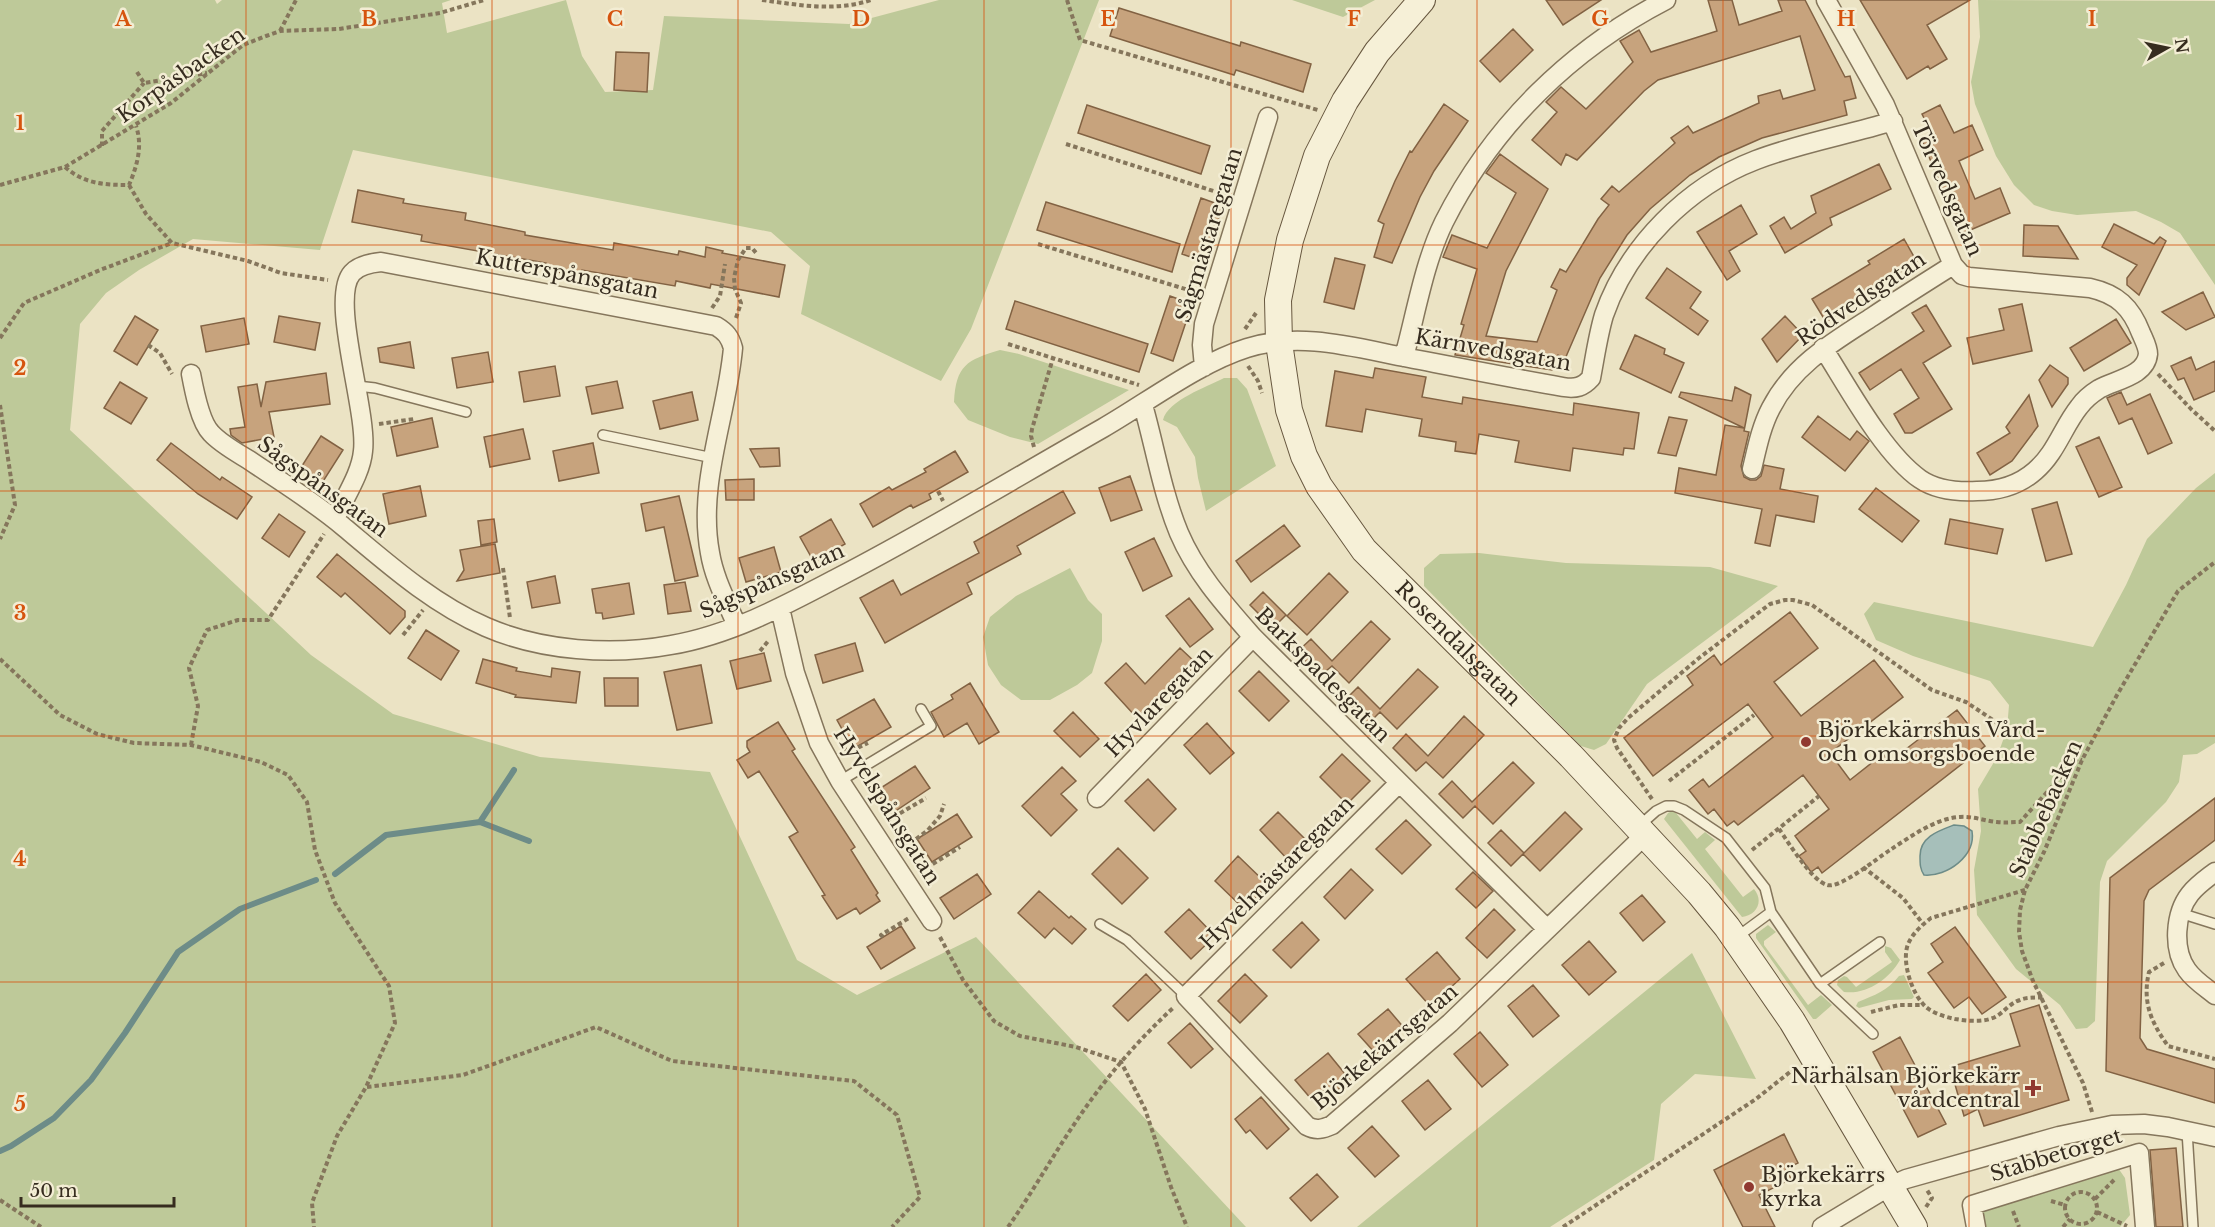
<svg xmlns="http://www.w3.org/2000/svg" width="2215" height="1227" font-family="'Libre Baskerville',serif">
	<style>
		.green { fill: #bec999 }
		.water { fill: #a6bfba; stroke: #6d8c88; stroke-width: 1.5 }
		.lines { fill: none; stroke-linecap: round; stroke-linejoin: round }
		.stream { stroke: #6d8c88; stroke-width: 6 }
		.building { fill: #c7a37d; stroke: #826243; stroke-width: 1.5 }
		.lane-casing { stroke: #85765c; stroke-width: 12 }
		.street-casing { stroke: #85765c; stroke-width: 21 }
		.secondary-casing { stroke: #67573f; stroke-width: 28 }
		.path { stroke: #85765c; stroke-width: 4; stroke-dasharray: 4.5 3; stroke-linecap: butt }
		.lane { stroke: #f6f0d7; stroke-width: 9 }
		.street { stroke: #f6f0d7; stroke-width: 18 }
		.secondary { stroke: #f6f0d7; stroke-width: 26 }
		.grid { fill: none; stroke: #d6540e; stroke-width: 1.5; stroke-opacity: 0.55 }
		.poi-dot { fill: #903930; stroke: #f3edd4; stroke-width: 2 }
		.labels { text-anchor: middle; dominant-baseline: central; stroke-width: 5; stroke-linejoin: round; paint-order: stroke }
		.street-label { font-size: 21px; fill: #362c1f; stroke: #f3edd4 }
		.poi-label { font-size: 21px; fill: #362c1f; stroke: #f3edd4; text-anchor: start }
		.grid-label { font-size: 20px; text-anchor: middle; font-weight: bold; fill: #d6540e; stroke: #f3edd4; stroke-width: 5; stroke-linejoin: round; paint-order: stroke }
	</style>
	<rect width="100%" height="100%" fill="#ebe3c4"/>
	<path class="green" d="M0 0H215L217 4 222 0H451L442 3 447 33 566 0 582 56 605 92 653 90 664 16 849 24 939 0H1099L971 329 941 381 801 314 810 266 771 232 353 150 320 250 193 239 139 270 106 293 80 324 70 430 311 655 393 714 540 757 710 772 797 960 857 995 976 937 1246 1227H0Z
		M1292 0H1375L1343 17Z
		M1978 0 2215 1V285L2180 233 2161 222 2136 211 2077 215 2052 211 2034 205 2014 185 1996 156 1975 104 1971 82 1980 37Z
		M1000 350 1019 354 1129 390 1038 444 1010 437 968 420 954 402C956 365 967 360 1000 350Z
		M1224 378H1237L1247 389 1276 466 1206 511 1198 478 1195 457 1177 427 1163 420C1168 400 1207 387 1224 378Z
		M2215 473V743L2197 754 2183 755 2179 782 2166 802 2107 861 2100 882 2095 1021 2087 1028 2076 1029 2060 1005 2016 969 1977 915 1974 870 1981 831 1978 789 1997 757 2007 729 2009 705 1990 681 1913 656 1876 640 1864 614 1874 602 2093 647 2126 585 2147 539 2196 488Z
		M1479 553 1566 563 1710 567 1778 586 1647 684 1606 744 1594 750 1581 746 1424 586V568L1440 554Z
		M1070 568 1088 600 1102 614V641L1092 673 1077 685 1050 700H1021L1001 685 988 665 983 637 990 617 1016 596Z
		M1672 811 1676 813 1697 839 1705 832 1715 840 1705 849 1743 897 1754 889C1764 901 1757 915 1742 917L1664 819 1668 813Z
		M1768 925 1776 932 1764 941V945L1808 1005 1821 995 1832 1005 1816 1019H1813L1756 938V934Z
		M1885 946 1891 948 1900 960C1889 979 1867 995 1844 992L1837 985 1838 980 1844 976 1847 977 1856 987 1892 962 1885 952Z
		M1692 953 1756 1079 1695 1074 1661 1104 1654 1160 1550 1227H1357Z
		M1904 975 1914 997 1912 999 1889 1000 1859 1008 1856 1006 1858 1002C1875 995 1887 991 1899 976Z
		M2116 1165 2125 1178 2130 1215 2120 1227H1979L1976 1206Z"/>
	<path class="water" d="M1954 825 1964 826 1972 831C1976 856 1947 877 1924 875 1920 869 1920 864 1920 856 1920 837 1938 831 1954 825Z"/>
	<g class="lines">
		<path class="stream" d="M480 822 514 770
			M335 874 386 835 480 822 529 841
			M0 1151 11 1146 54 1118 91 1080 125 1033 178 952 240 909 316 880"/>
	</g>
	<path class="building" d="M1546 0H1601L1563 25Z
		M1708 0H1732L1739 25 1782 11 1778 0H1805L1845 77 1850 76 1856 98 1844 101 1847 115 1762 138 1719 157 1690 175 1650 209 1627 235 1600 278 1565 359 1558 355 1552 370 1455 355 1464 325 1461 324 1477 269 1443 257 1452 235 1487 248 1516 193 1486 173 1500 154 1548 189 1506 271 1486 336 1537 342 1557 290 1551 287 1560 269 1566 272 1598 219 1609 205 1601 199 1612 186 1619 192 1675 143 1671 138 1688 126 1693 133 1759 103 1758 96 1780 90 1783 99 1815 90 1800 36 1658 80 1644 91 1577 160 1566 154 1561 165 1532 140 1557 112 1546 102 1561 87 1586 109 1633 62 1620 41 1639 30 1651 52 1717 31Z
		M1860 0H1970L1927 25 1947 59 1930 69 1928 66 1907 79Z
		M1119 8 1240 46 1241 42 1311 64 1303 92 1236 70 1234 75 1110 36Z
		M1513 29 1533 50 1500 82 1480 61Z
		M616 52 649 53 647 92 614 90Z
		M1444 104 1468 121 1434 171 1420 197 1392 263 1374 257 1384 224 1378 221 1395 181 1410 151 1412 152Z
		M1087 105 1210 146 1201 174 1078 133Z
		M1940 105 1954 133 1972 125 1983 150 1959 161 1975 199 2000 188 2010 213 1961 234 1922 140 1933 136 1922 114Z
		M1879 164 1891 189 1830 218 1832 225 1785 253 1770 226 1784 217 1791 229 1816 213 1811 196Z
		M358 190 404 199 403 203 466 213 465 220 525 232V235L613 250 614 243 678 255 679 251 705 257 706 247 723 251 722 253 785 265 779 297 711 284 710 288 676 281 675 286 582 270 581 276 544 270 546 263 421 241 422 235 352 222Z
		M1201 198 1223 206 1205 262 1182 254Z
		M1046 202 1180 244 1172 272 1037 230Z
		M1741 205 1757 234 1729 251 1740 271 1727 280 1697 232Z
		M2114 224 2154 244 2160 237 2166 241 2139 295 2127 285V278L2137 265 2102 247Z
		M2024 225 2058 226 2078 259 2023 256Z
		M1904 239 1917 262 1858 297 1860 301 1826 322 1812 299 1870 264 1868 261Z
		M1335 258 1365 265 1354 309 1324 302Z
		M1667 268 1701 292 1690 308 1708 321 1698 335 1646 298Z
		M2203 292 2215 317 2186 330 2162 312Z
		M1170 296 1192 304 1173 361 1151 353Z
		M1015 301 1148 344 1139 372 1006 329Z
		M2022 304 2032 351 1973 364 1967 338 2004 330 1999 309Z
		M1926 305 1951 346 1923 363 1952 409 1912 433H1905L1894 414 1919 398 1901 369 1870 390 1859 373 1924 331 1912 313Z
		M135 316 158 330 137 365 114 351Z
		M279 316 320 323 315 350 274 342Z
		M1785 316 1803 335 1777 362 1762 339Z
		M244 318 249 344 206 352 201 326Z
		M2116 319 2131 343 2084 371 2070 348Z
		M1635 335 1665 349 1664 354 1684 363 1671 393 1620 369Z
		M410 342 414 368 380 362 378 348Z
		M488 352 493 382 457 388 452 358Z
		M2191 357 2196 370 2215 361V391L2194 400 2184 378 2178 380 2171 366Z
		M2050 365 2068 378V384L2052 407 2039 380Z
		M555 366 560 396 524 402 519 372Z
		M1375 368 1426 377 1422 397 1462 404 1463 397 1573 415 1574 403 1639 413 1634 449 1624 448 1623 455 1573 448 1570 471 1515 462 1519 441 1479 434 1476 454 1455 451 1456 442 1419 436 1422 419 1366 409 1362 432 1326 426 1335 371 1373 378Z
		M326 373 330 404 269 412 274 437 242 443 231 435 230 429 245 427 238 387 257 384 261 407 266 382Z
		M617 381 623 408 592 414 586 387Z
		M120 382 147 398 131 424 104 408Z
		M1735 387 1751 395 1744 431 1749 432 1741 466 1744 477 1750 480H1756L1761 476 1764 465 1784 469 1780 489 1818 496 1814 522 1776 515 1770 546 1755 543 1762 509 1675 493 1679 468 1716 475 1725 425 1744 428 1679 397 1681 392 1732 401Z
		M692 392 698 420 660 429 653 401Z
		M2121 392 2127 405 2150 394 2172 443 2148 454 2132 418 2119 424 2107 398Z
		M2029 395 2038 426 2012 461 1990 475 1977 453 2010 433 2006 427Z
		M1818 416 1850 440 1857 431 1869 441 1845 471 1802 437Z
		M1669 417 1687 420 1676 456 1658 453Z
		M432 418 438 447 397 456 391 427Z
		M523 429 530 459 490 467 484 437Z
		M321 436 343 450 322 483 300 469Z
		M2099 437 2122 487 2099 497 2076 447Z
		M171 443 220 480 222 477 252 497 237 519 198 494 157 460Z
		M593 443 599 473 559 481 553 451Z
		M779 448 780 466 760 467 750 449Z
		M955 451 968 472 929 494 931 499 913 508 911 505 873 527 860 504 889 487 892 490 926 472 924 469Z
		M1130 476 1142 510 1111 521 1099 488Z
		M754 479V500H726L725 480Z
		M420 486 426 516 389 524 383 494Z
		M1876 488 1919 521 1902 542 1859 509Z
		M1063 491 1075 513 1017 546 1021 554 967 583 972 594 885 643 860 598 893 580 901 595 979 553 974 542Z
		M679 496 698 576 675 581 664 527 646 531 641 504Z
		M2057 502 2072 554 2046 561 2032 509Z
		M279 514 305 532 289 557 262 538Z
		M494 519 497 542 481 545 478 521Z
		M831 519 845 544 814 562 800 537Z
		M1950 519 2003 529 1997 554 1945 544Z
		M1284 525 1300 546 1251 582 1236 561Z
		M1154 538 1172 576 1143 591 1125 552Z
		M495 544 500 573 457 581 464 570 460 550Z
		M774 547 781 572 746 582 739 558Z
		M337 554 405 611V617L390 634 345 593 341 597 317 577Z
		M1329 573 1348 592 1307 635 1287 616Z
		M555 576 560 603 532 608 527 582Z
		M685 582 691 611 668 614 664 585Z
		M629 583 634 614 603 619 602 613H596L592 589Z
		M1263 592 1286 615 1273 628 1250 605Z
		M1189 598 1213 629 1190 647 1166 616Z
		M1790 612 1818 648 1774 682 1801 716 1874 660 1903 697 1830 753 1850 780 1883 754 1889 762 1957 710 1985 746 1822 873 1818 867 1811 872 1799 856 1806 851 1795 836 1829 809 1803 775 1738 825 1734 821 1727 826 1714 809 1708 814 1689 790 1703 779 1709 787 1773 737 1748 704 1653 776 1624 738 1693 685 1687 676 1714 655 1721 665Z
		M1371 621 1390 639 1349 683 1332 666 1320 676 1297 652 1311 639 1332 661Z
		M426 630 459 651 441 680 408 658Z
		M855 643 863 671 823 683 815 655Z
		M1180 648 1197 664 1137 718 1105 683 1126 663 1145 684Z
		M764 653 771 681 737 689 730 661Z
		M483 659 517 668 516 671 551 677 552 668 580 672 576 703 515 697 516 695 476 683Z
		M701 665 712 723 677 730 664 672Z
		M1418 669 1438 687 1397 729 1380 712 1368 724 1345 700 1358 687 1380 709Z
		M1259 671 1289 701 1269 721 1239 691Z
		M604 678H638V706H605Z
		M970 683 999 732 979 744 967 723 944 737 931 712 953 699 951 695Z
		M874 699 891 727 853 749 837 720Z
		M1073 712 1099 739 1080 757 1054 731Z
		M1464 716 1484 735 1443 778 1426 762 1416 771 1393 748 1406 734 1428 756Z
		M778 722 795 749 792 751 855 847 851 850 878 893 876 895 880 901 860 914 856 908 837 919 822 896 825 895 789 837 798 832 759 771 748 778 737 760 750 752 747 747V741Z
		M1207 723 1234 753 1210 774 1184 745Z
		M1342 754 1370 781 1347 804 1320 777Z
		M1513 762 1534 783 1493 824 1475 806 1463 818 1439 794 1452 781 1472 802Z
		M915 766 930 788 891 814 876 791Z
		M1062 767 1076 781 1061 794 1077 810 1051 836 1022 806Z
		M1148 779 1176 809 1154 831 1125 801Z
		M2215 798V840L2149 890 2144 901 2140 1038 2147 1049 2215 1069V1103L2106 1071 2110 878Z
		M1278 812 1308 842 1289 861 1260 830Z
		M1565 812 1582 829 1540 871 1523 854 1511 866 1488 843 1501 830 1524 853Z
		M957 814 972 837 932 862 917 839Z
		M1406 820 1431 845 1402 874 1376 849Z
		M1118 848 1148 878 1122 904 1092 874Z
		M1238 856 1268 885 1244 909 1215 881Z
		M1351 869 1373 890 1345 919 1324 897Z
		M1473 872 1493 891 1476 908 1456 889Z
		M977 874 991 894 954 919 940 898Z
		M1039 891 1069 918 1071 916 1086 929 1072 944 1054 928 1045 938 1018 913Z
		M1642 895 1665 922 1643 941 1620 913Z
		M1189 909 1215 936 1191 959 1165 932Z
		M1494 909 1515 930 1487 958 1466 938Z
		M1302 922 1319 940 1291 968 1273 950Z
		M901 926 915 948 881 969 867 947Z
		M1955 927 2006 997 1982 1014 1969 997 1954 1008 1928 973 1943 962 1931 944Z
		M1589 941 1616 972 1589 995 1562 965Z
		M1437 952 1460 979 1430 1006 1406 979Z
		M1146 974 1161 990 1128 1021 1113 1006Z
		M1245 974 1267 996 1240 1023 1218 1001Z
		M1533 985 1559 1016 1533 1037 1508 1006Z
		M2039 1005 2069 1100 1984 1126 1978 1109 1964 1116 1950 1067 2020 1046 2010 1014Z
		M1388 1009 1405 1029 1376 1054 1358 1034Z
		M1190 1023 1213 1049 1191 1068 1168 1043Z
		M1480 1032 1508 1065 1482 1087 1454 1054Z
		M1900 1037 1946 1124 1918 1137 1873 1052Z
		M1328 1053 1350 1080 1331 1095 1326 1088 1312 1100 1295 1080Z
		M1428 1080 1451 1109 1425 1130 1402 1101Z
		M1261 1097 1289 1129 1267 1149 1250 1130 1246 1133 1235 1119Z
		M1372 1126 1399 1156 1375 1177 1348 1148Z
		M1784 1134 1798 1163 1786 1169 1791 1179 1759 1195 1775 1227H1743L1714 1170Z
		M2176 1148 2183 1227H2156L2150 1150Z
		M1317 1174 1338 1197 1311 1221 1290 1198Z"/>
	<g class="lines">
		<g class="lane-casing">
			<path id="lane" d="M357 386 375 388 466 412
				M603 435 713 458
				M840 781 931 726 921 709
				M1638 827 1656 811 1666 806H1674L1684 810 1726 838 1765 888 1771 912 1820 984 1880 942
				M2180 913 2215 924
				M1100 924 1127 940 1186 996
				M1737 937 1771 912
				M1820 984 1873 1034
				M2187 1131 2193 1227"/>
		</g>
		<g class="street-casing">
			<path id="street" d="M1823 348C1848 387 1883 453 1920 479 1936 490 1958 492 1977 491 1998 491 2019 485 2035 471 2056 453 2063 427 2079 407 2084 400 2091 394 2099 389 2115 380 2146 376 2148 354 2148 347 2144 340 2141 333 2131 307 2117 294 2090 288L1969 277 1962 275 1953 265 1885 105 1826 0
				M1404 357C1416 313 1424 263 1444 222 1493 125 1571 49 1666 0
				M1204 367 1202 345 1204 324 1268 117
				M191 374C194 390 200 422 211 433 221 444 236 452 249 460 281 482 316 503 345 528 388 564 433 604 486 627 541 651 612 656 671 645 730 635 784 606 837 578 928 531 1015 478 1103 428 1148 402 1199 363 1247 348 1301 331 1356 348 1409 358 1461 368 1512 378 1563 387 1576 389 1583 387 1591 378 1595 357 1598 335 1604 315 1628 246 1688 186 1756 160 1800 143 1848 135 1893 121
				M1143 405C1155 447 1162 492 1179 533 1196 573 1225 605 1253 637L1547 929
				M1752 469C1757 448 1761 427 1771 408 1793 365 1833 342 1872 317 1899 299 1926 282 1953 265
				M335 519C344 498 361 474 363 451 368 411 329 299 352 273 359 265 371 263 381 262L716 326C726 332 730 337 733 348 727 416 697 484 710 553 714 578 727 602 737 626
				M780 608 795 673 819 743 840 781 932 921
				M1399 783 1186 996 1307 1126C1316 1131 1323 1129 1332 1125L1450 1023 1644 836
				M1097 798 1253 637
				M2215 872C2206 879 2197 885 2190 894 2175 913 2172 949 2187 970 2194 980 2205 987 2215 995
				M1822 1227 1890 1186 1906 1179 2059 1136 2112 1125 2144 1124 2168 1127 2215 1137
				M1976 1227 1972 1205 2139 1153 2145 1227"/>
		</g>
		<g class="secondary-casing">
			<g id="secondary">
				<path id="s1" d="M1422 0 1377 52 1345 101 1317 156 1290 240 1278 300 1279 343 1289 410 1304 456 1319 486 1364 550 1571 756 1699 893 1727 927 1792 1021 1914 1227"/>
			</g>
		</g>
		<path class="path" d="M762 0C799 5 835 12 871 0
			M1067 0 1080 40 1318 110
			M280 31 296 0
			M137 72 144 83 207 73
			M1066 144 1226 195
			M102 146V131L144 83
			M65 167C84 184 105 185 129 185 137 166 143 146 136 126
			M0 185 65 167 171 103 243 45 266 36 280 31 339 29 440 13 484 0
			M129 185 146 214 172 243 248 261 281 273 328 280
			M1038 244 1195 292
			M624 290 633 279
			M712 308 720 296 725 264
			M736 318 741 303 735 289 734 278 738 260 746 248H752L757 254
			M1245 329 1256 313
			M0 338 24 303 100 270 172 243
			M1008 344 1139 385
			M148 345 160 353 172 374
			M1248 366 1258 381 1262 393
			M2158 374 2191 409 2215 431
			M0 405 15 505 0 539
			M379 424 414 419
			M1034 447 1031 436 1032 429 1053 358
			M938 491 943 501
			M503 568 510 618
			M403 635 423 610
			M760 651 769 640
			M0 659 60 715 97 734 134 743 191 745 261 762 288 775 307 802 315 850 335 903 389 986 395 1023 366 1087 337 1136 312 1203 314 1227
			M191 745 198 706 189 668 207 630 238 620H268L324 534
			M845 749 849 752 868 743
			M1669 781 1754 715
			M1652 799 1617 748 1614 740 1619 728 1628 718 1699 658 1770 604 1785 600H1793L1812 605 1932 690 1966 702 2002 726
			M887 821 926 798
			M1779 829C1789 843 1811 880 1827 885 1840 889 1876 859 1890 850 1910 837 1936 818 1960 817 1973 816 1985 821 1997 822 2005 823 2013 822 2020 822L2077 759 2082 760
			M904 848 928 830 940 816 944 804
			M1752 850 1819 796
			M1863 867 1903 898 1923 924
			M920 872 960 847
			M2025 890 1931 918C1922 925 1914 932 1909 942 1900 959 1912 995 1926 1007 1933 1013 1945 1017 1955 1019 1968 1021 1985 1023 1997 1016 2005 1011 2010 1003 2020 1000 2027 997 2035 998 2043 997
			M883 937 881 935 909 918
			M940 937 963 980 994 1021 1020 1036 1076 1047 1121 1062 1145 1109 1171 1187 1187 1227
			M2164 963 2149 972C2142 1002 2151 1022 2168 1046L2215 1059
			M1871 1012 1899 1005H1923
			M367 1087 463 1075 596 1027 672 1061 854 1081 897 1115 920 1197 892 1227
			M2092 1112 2083 1083 2033 981 2022 951 2019 932 2020 910 2025 890 2044 852 2082 760 2117 695 2178 591 2215 562
			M2065 1208a16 16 0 1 1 32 0a16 16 0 1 1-32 0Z
			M2095 1199 2114 1180
			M0 1200 41 1227
			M2051 1201 2065 1205
			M1926 1207 1932 1198 1927 1190
			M2013 1211 2019 1227
			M2097 1212 2127 1226
			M1008 1227C1032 1193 1052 1157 1075 1123 1103 1081 1136 1042 1173 1008
			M1563 1227 1756 1099 1795 1068
			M2063 1227 2070 1219"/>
		<use href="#lane" class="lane"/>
		<use href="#street" class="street"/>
		<use href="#secondary" class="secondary"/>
	</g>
	<path class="grid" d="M246 0V1227M492 0V1227M738 0V1227M984 0V1227M1231 0V1227M1477 0V1227M1723 0V1227M1969 0V1227M0 245H2215M0 491H2215M0 736H2215M0 982H2215"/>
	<g class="poi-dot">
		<circle cx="1806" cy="742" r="6"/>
		<path d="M2030 1079h6v6h6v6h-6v6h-6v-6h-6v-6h6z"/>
		<circle cx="1749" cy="1187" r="6"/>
	</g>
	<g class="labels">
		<g class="street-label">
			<text transform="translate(181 75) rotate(-35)">Korpåsbacken</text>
			<text transform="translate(1947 189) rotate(66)">Törvedsgatan</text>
			<text transform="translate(1209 235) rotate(-73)">Sågmästaregatan</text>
			<text transform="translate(567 274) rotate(11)">Kutterspånsgatan</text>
			<text transform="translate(1861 299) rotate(-34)">Rödvedsgatan</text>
			<text transform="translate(1493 350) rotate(10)">Kärnvedsgatan</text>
			<text transform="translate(323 487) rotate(36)">Sågspånsgatan</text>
			<text transform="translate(772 581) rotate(-24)">Sågspånsgatan</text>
			<text stroke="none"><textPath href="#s1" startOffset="742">Rosendalsgatan</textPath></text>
			<text transform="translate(1323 675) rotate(45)">Barkspadesgatan</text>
			<text transform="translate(1159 702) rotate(-46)">Hyvlaregatan</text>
			<text transform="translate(887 806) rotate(58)">Hyvelspånsgatan</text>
			<text transform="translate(2046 809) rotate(-66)">Stabbebacken</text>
			<text transform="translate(1277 873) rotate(-45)">Hyvelmästaregatan</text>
			<text transform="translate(1385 1047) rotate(-40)">Björkekärrsgatan</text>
			<text transform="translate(2056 1155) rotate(-17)">Stabbetorget</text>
		</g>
		<g class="poi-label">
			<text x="1818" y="730">Björkekärrshus Vård-<tspan x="1818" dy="24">och omsorgsboende</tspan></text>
			<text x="2020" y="1076" text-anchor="end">Närhälsan Björkekärr<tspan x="2020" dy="24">vårdcentral</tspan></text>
			<text x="1761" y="1175">Björkekärrs<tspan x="1761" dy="24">kyrka</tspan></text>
		</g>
	</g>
	<g class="grid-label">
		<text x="123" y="26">A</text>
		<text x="369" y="26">B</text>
		<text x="615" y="26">C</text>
		<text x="861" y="26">D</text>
		<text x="1108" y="26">E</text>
		<text x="1354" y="26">F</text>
		<text x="1600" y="26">G</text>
		<text x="1846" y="26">H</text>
		<text x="2092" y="26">I</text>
		<text x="20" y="130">1</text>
		<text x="20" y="375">2</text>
		<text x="20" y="620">3</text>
		<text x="20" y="866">4</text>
		<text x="20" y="1111">5</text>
	</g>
	<g transform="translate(2167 48) rotate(81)" stroke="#f3edd4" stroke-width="4.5" paint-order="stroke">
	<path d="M0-4.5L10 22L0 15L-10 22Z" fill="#362c1f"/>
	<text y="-9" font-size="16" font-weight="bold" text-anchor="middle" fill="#362c1f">N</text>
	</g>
	<path d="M21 1197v9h153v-9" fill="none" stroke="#362c1f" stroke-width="3"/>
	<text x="30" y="1197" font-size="18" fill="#362c1f" stroke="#f3edd4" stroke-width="4.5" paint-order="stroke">50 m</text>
</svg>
